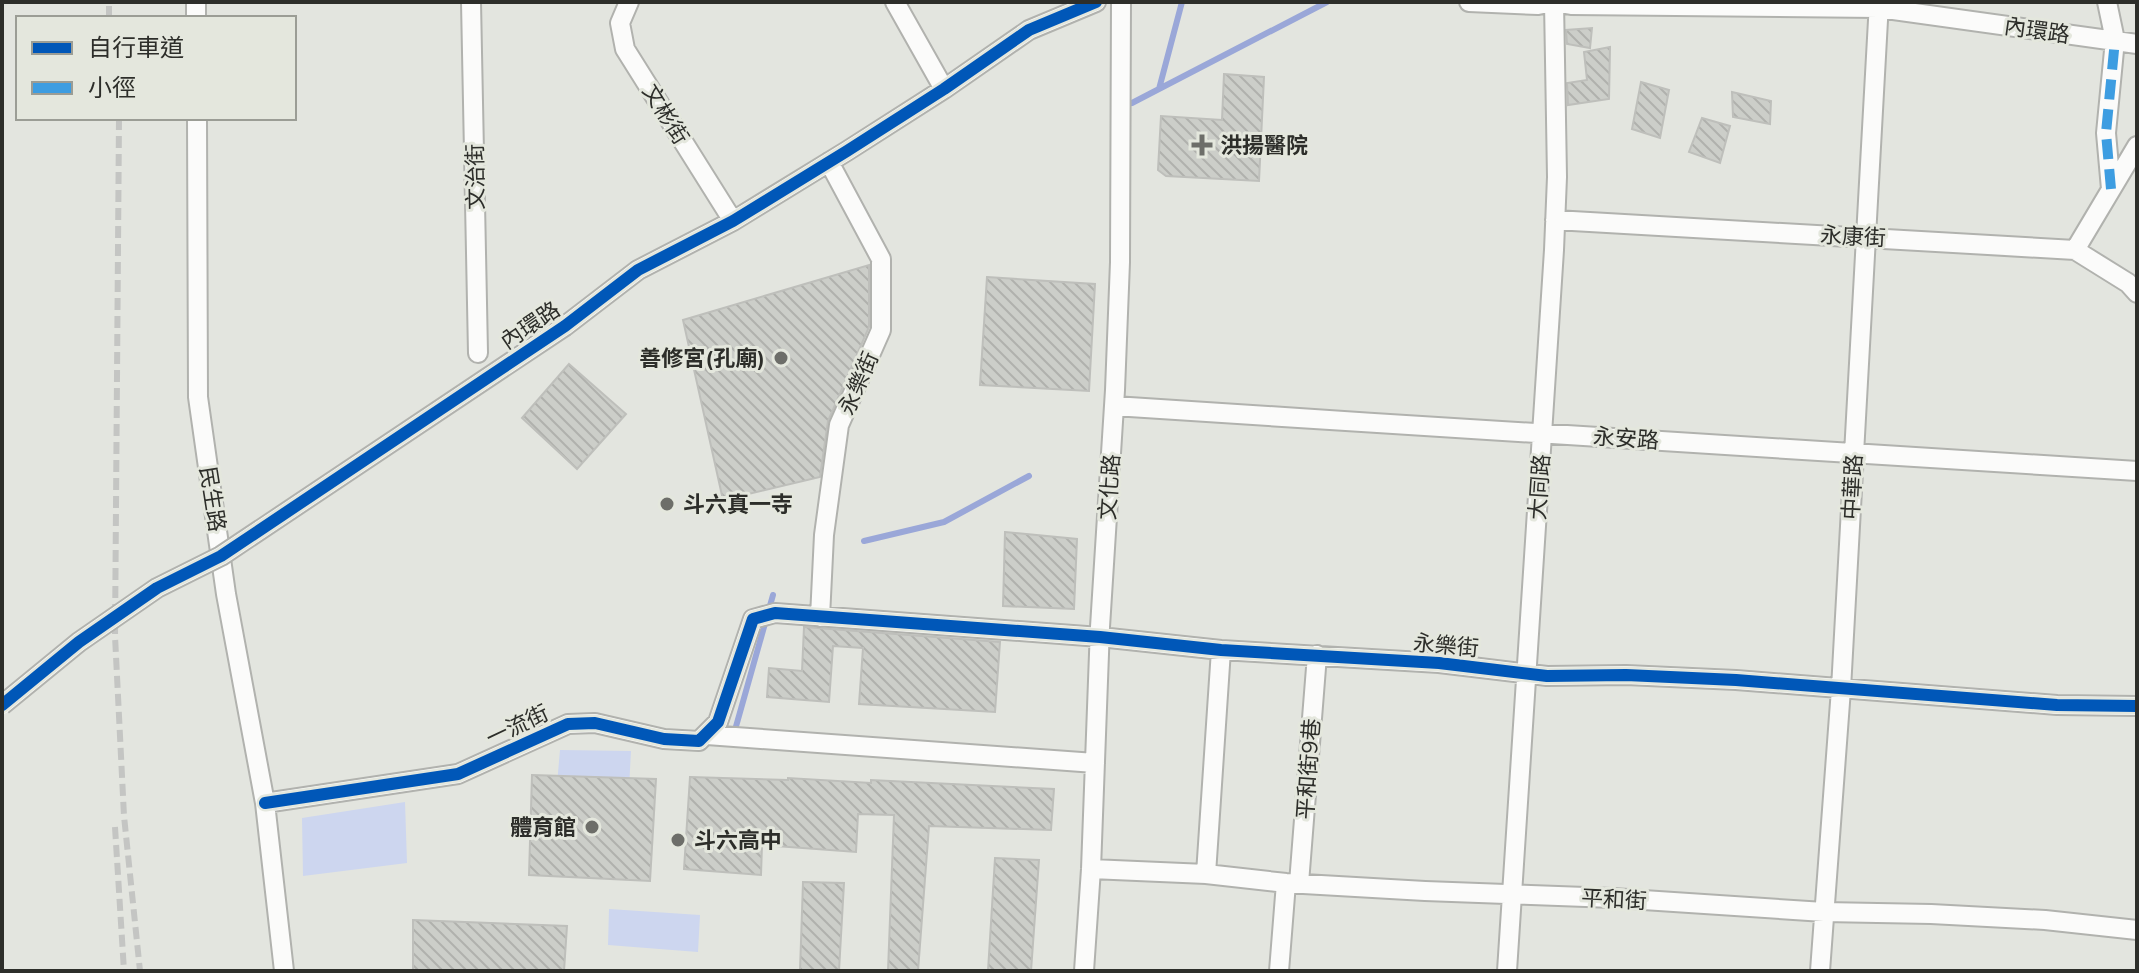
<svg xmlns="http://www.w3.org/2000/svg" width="2139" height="973" font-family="Mulish,'Noto Sans TC',sans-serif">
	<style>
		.green { fill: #cdd6ef }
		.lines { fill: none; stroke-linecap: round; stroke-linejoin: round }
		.stream { stroke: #9aa7d8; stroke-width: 6 }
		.building { fill: url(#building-back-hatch); stroke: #bebfbb; stroke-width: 2 }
		.street-casing { stroke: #b1b2ae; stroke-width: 22 }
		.street { stroke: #fbfbfa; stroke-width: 18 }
		.rail { stroke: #c4c5c3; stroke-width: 6; stroke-dasharray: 12 6; stroke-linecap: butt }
		.street-bridge-casing { stroke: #b1b2ae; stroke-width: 22; stroke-linecap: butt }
		.street-bridge { stroke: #fbfbfa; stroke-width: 18 }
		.quiet { stroke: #3d9de1; stroke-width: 10; stroke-dasharray: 20 10; stroke-linecap: butt }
		.cycleway-casing { stroke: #e4e7dd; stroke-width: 17 }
		.cycleway { stroke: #0057b8; stroke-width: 12 }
		.poi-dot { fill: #6d6e69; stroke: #e4e7dd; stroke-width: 3 }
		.labels { text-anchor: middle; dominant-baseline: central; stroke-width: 6; stroke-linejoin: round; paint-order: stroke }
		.street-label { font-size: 22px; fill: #2d2e2a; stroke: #e4e7dd }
		.poi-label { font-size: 22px; font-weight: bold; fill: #2d2e2a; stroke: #e4e7dd; text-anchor: start }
	</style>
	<defs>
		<pattern id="building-back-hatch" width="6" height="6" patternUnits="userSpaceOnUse" patternTransform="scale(2)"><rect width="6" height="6" fill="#cccec9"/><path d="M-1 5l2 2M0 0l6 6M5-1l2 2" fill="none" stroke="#b0b1ad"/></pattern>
	</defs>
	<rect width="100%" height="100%" fill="#e3e5df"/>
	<path class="green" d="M560 750 631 751 629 788 557 784Z
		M405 802 407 863 303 876 302 818Z
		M609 909 700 915 698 952 608 945Z"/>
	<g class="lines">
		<path class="stream" d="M1159 89 1182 2
			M1132 103 1327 2
			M864 541 944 522 1029 476
			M735 730 773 595"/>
	</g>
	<path class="building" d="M1592 28 1590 48 1567 44 1566 30Z
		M1610 47 1609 99 1568 105 1567 83 1587 80 1584 52Z
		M1224 74 1264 77 1259 181 1166 176 1158 170 1161 116 1222 120Z
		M1641 82 1669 90 1660 138 1632 129Z
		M1732 92 1771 101 1770 124 1733 117Z
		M1702 118 1730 126 1720 163 1689 152Z
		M869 265V327L828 421 820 477 723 500 683 320Z
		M987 277 1095 284 1089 391 980 385Z
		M569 364 626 414 577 469 522 418Z
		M1005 532 1077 539 1074 609 1003 606Z
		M804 627 1000 642 995 712 859 704 863 648 833 646 829 702 767 697 769 668 802 671Z
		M532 775 656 779 650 881 529 875Z
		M690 777 788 780V778L871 783V780L1054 789 1051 830 929 826 918 971H888L894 815 858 814 856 852 762 845 761 875 684 869Z
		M995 858 1039 860 1031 971H988Z
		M803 882 844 883 839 971H800Z
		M413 920 567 926 564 971H413Z"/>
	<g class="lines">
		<g class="street-casing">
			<path id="street" d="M196 2V18
				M471 2 478 353
				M629 2 620 23 625 49 733 221
				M895 2 944 89
				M1469 2 1538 5 1553 2
				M1554 2 1571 5 1879 8 2137 44
				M2107 2 2115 40 2106 133 2111 189
				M197 118 198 397 226 594 265 803 284 971
				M1555 220 2075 250 2128 283 2137 293
				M2075 250 2137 146
				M565 326 638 270 733 221 847 151 944 89 1029 30 1096 2
				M1114 406C1455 428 1796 451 2137 471
				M820 617 824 535 839 425 881 330V259L829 162
				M707 735 1095 763
				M265 803 458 774 568 724 595 723 664 739 699 741 718 722 753 619 775 613 1100 637 1221 650 1439 663 1547 676 1626 675 1736 680 2057 705 2137 706
				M1091 869 1206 874 1286 883 1425 891 1613 898 1824 912 1931 914 2045 920 2137 930
				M1206 874 1221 650
				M1299 883 1317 655
				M1084 971 1091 869 1100 627 1115 390 1120 262 1121 2
				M1279 971 1286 883
				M1507 971 1554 250 1557 177 1554 2
				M1820 971 1841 689 1879 2"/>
		</g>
		<use href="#street" class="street"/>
		<path class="rail" d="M109 18V2
			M119 118 115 636 124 816 140 971
			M115 827 124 971"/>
		<g class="street-bridge-casing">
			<path id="street-bridge" d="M2 705 79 642 157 588 221 556 565 326"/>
		</g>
		<use href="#street-bridge" class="street-bridge"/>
		<path class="quiet" d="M2111 189 2106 133 2115 40"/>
		<g class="cycleway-casing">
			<path id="cycleway" d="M2 705 79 642 157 588 221 556 565 326 638 270 733 221 847 151 944 89 1029 30 1096 2
				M265 803 458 774 568 724 595 723 664 739 699 741 718 722 753 619 775 613 1100 637 1221 650 1439 663 1547 676 1626 675 1736 680 2057 705 2137 706"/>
		</g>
		<use href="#cycleway" class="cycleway"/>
	</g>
	<g class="poi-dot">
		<path d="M1198 133h8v8h8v8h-8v8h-8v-8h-8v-8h8z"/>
		<circle cx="781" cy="358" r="8"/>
		<circle cx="667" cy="504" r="8"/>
		<circle cx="592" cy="827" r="8"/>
		<circle cx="678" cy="840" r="8"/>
	</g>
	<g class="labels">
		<g class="street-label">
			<text transform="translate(2037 30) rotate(8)">內環路</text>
			<text transform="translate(666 114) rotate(58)">文彬街</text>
			<text transform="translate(475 177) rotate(-91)">文治街</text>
			<text transform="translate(1853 236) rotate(3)">永康街</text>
			<text transform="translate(530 325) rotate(-34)">內環路</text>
			<text transform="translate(858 383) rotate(-66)">永樂街</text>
			<text transform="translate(1626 438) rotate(4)">永安路</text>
			<text transform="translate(1109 487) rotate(-86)">文化路</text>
			<text transform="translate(1539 487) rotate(-86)">大同路</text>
			<text transform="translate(1852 487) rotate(-87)">中華路</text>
			<text transform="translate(213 499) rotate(81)">民生路</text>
			<text transform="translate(1446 645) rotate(5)">永樂街</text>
			<text transform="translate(517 725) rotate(-25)">一流街</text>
			<text transform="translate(1308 769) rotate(-86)">平和街9巷</text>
			<text transform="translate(1614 899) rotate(3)">平和街</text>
		</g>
		<g class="poi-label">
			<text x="1220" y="145">洪揚醫院</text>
			<text x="765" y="358" text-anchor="end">善修宮(孔廟)</text>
			<text x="683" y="504">斗六真一寺</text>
			<text x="576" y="827" text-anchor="end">體育館</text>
			<text x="694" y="840">斗六高中</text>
		</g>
	</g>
	<rect width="2139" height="973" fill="none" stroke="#2d2e2a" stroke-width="8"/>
	<rect x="16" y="16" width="280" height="104" fill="#e4e7dd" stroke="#9b9d95" stroke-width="2"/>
	<rect x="32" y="42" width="40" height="12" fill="#0057b8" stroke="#9b9d95" stroke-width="2"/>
	<text x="88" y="56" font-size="24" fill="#2d2e2a">自行車道</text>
	<rect x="32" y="82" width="40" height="12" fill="#3d9de1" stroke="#9b9d95" stroke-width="2"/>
	<text x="88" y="96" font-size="24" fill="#2d2e2a">小徑</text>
</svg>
